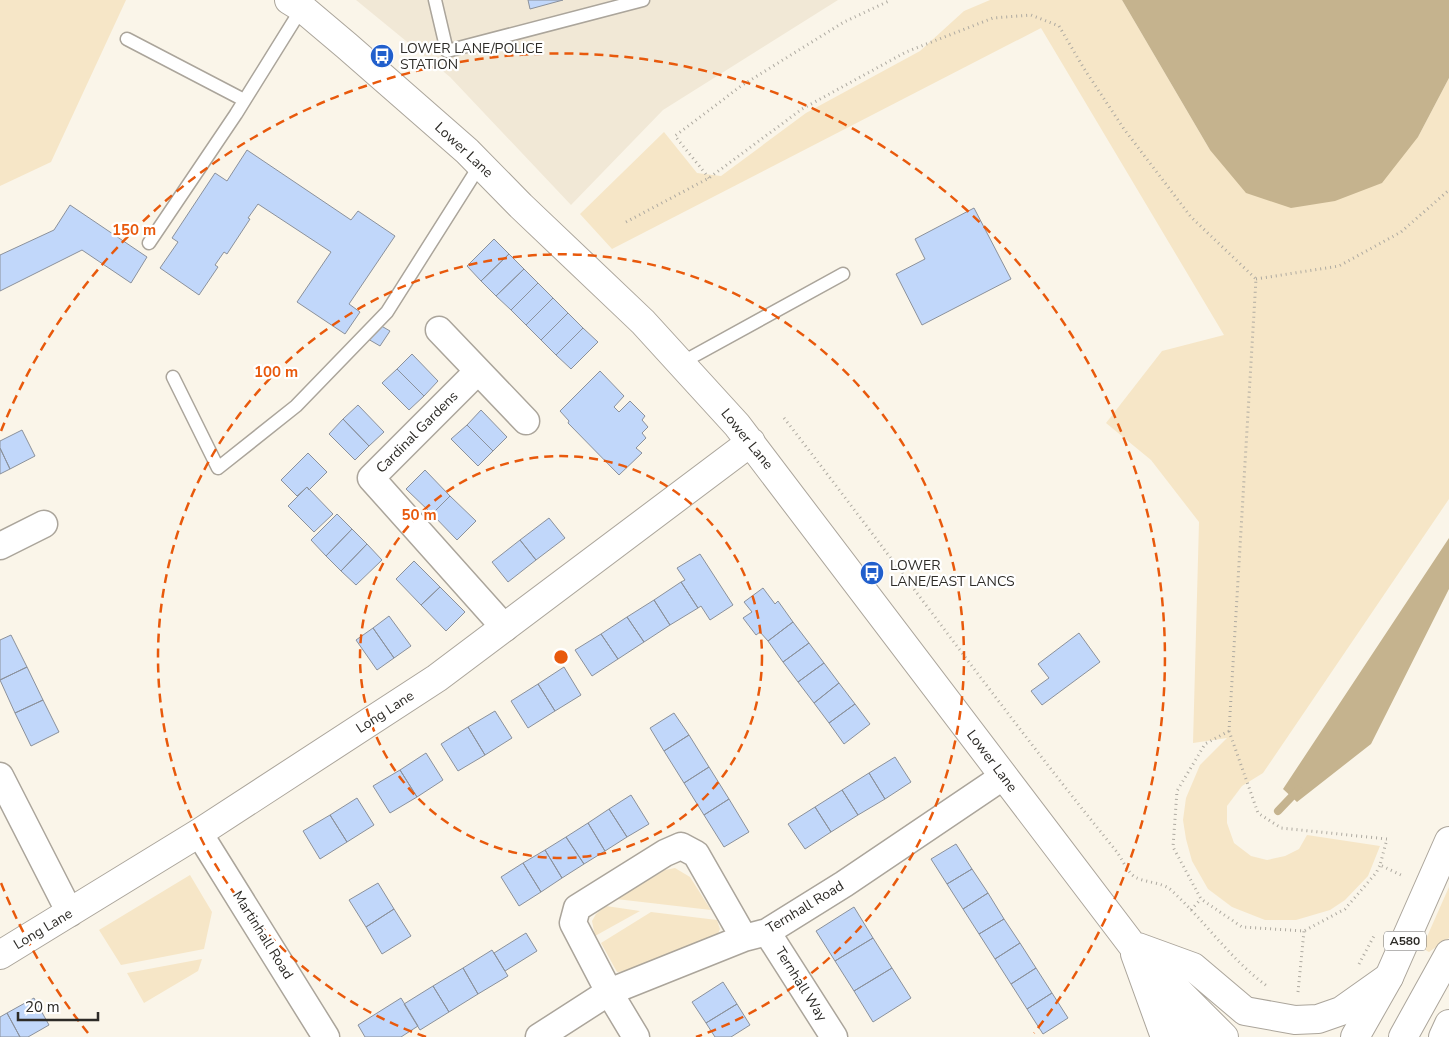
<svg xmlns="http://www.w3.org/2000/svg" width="1449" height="1037" font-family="'Nunito Sans',sans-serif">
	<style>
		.built { fill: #f1e8d6 }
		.green { fill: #f6e6c7 }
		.water { fill: #c5b38e }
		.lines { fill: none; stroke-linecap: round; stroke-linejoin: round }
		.stream { stroke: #c5b38e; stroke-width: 8 }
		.building { fill: #c1d7fa; stroke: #8b919b }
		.service-casing { stroke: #aba59b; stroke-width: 15 }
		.minor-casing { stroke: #aba59b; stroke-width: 29 }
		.tertiary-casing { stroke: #aba59b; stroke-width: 30 }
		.trunk-casing { stroke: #aba59b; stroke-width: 30 }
		.path { stroke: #aeaaa1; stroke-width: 3; stroke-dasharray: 1 4; stroke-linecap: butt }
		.service { stroke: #fff; stroke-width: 12 }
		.minor { stroke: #fff; stroke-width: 26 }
		.tertiary { stroke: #fff; stroke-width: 28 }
		.trunk { stroke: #fff; stroke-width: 28 }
		.ring { fill: none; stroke: #e8590c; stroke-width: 2.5; stroke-dasharray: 9 6 }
		.labels { text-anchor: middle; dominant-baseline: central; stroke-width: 4.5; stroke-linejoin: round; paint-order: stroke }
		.shield { fill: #fff; stroke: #6c6b68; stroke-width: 1 }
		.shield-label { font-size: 12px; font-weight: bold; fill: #2d2b27 }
		.poi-label { font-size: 14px; fill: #2d2b27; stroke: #fff; text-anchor: start }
		.street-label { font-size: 14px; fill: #2d2b27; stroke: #fff }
		.centre { fill: #e8590c; stroke: #fff; stroke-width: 2.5 }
		.ring-label { font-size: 15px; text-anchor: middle; font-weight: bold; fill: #e8590c; stroke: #fff; stroke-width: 4.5; stroke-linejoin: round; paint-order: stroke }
	</style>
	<rect width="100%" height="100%" fill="#faf5e9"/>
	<path class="built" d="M356 0H838L663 110 571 205 450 77Z"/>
	<path class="green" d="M0 0H126L51 162 0 186Z
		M990 0H1122L1210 150 1418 137 1449 78V499L1263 773 1242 786 1227 806V823L1234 843 1251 856 1267 860 1285 856 1299 849 1307 835 1380 846 1368 876 1345 900 1330 910 1296 920H1265L1232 907 1208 889 1192 861 1186 839 1183 820 1186 798 1200 765 1227 738 1193 743 1199 522 1151 460 1106 423 1162 351 1224 335 1041 28 612 249 580 214 664 132 697 173 721 176 806 113 920 51 964 11Z
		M675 868 690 877 711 910 616 899 665 870Z
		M190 875 212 912 204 949 121 965 99 930Z
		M1449 887V938L1429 952 1422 948Z
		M606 906 640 911 595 936 592 921 596 914Z
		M651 912 717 920 720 929 716 938 629 971 617 972 601 943Z
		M202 959 198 971 144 1003 127 973Z"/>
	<path class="water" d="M1122 0H1449V78L1418 137 1382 183 1335 201 1291 208 1246 193 1210 150Z
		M1449 538V589L1371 744 1297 802 1283 789Z"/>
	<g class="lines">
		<path class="stream" d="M1278 811 1298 790"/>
	</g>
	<path class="building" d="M528 0H563L530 9Z
		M247 150 351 220 358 211 395 236 349 304 360 312 345 334 297 302 331 252 258 204 248 218 250 219 227 254 224 252 215 265 218 267 199 295 160 268 178 242 172 238 215 173 227 181Z
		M70 205 147 257 131 283 82 250 0 291V255L54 230Z
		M974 208 1011 279 922 325 896 274 925 259 915 239Z
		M494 239 509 254 481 281 467 266Z
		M509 254 524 269 496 296 481 281Z
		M524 269 538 283 511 310 496 296Z
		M538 283 553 298 526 325 511 310Z
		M553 298 568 313 541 340 526 325Z
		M568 313 583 328 556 355 541 340Z
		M378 324 390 331 380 346 368 339Z
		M583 328 598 342 571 369 556 355Z
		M412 354 438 381 424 396 397 369Z
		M397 369 424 396 409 410 382 383Z
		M600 371 624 396 614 407 619 412 630 401 645 416 642 420 648 427 642 433 646 438 636 448 642 453 619 475 568 423 569 421 560 411Z
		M358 405 384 432 369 446 343 419Z
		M481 410 507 437 493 451 467 425Z
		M343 419 369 446 355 460 329 434Z
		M467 425 493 451 478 466 451 439Z
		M22 430 35 456 10 469 0 448V441Z
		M0 448 10 469 0 474Z
		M308 453 327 472 309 490 307 487 297 496 281 480Z
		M425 470 450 496 432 514 406 489Z
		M307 487 333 514 314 532 288 506Z
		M450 496 476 521 457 540 432 514Z
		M337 514 352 529 326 556 311 540Z
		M549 518 565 538 536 560 520 540Z
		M352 529 367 544 341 571 326 556Z
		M520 540 536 560 508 582 492 562Z
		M367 544 382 560 356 585 341 571Z
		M700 554 733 605 710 620 701 606 698 608 681 582 685 580 677 568Z
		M414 561 440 587 421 605 396 579Z
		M681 582 698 608 670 625 654 600Z
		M440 587 465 612 446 631 421 605Z
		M763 588 775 604 778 601 793 622 768 641 760 632 756 635 743 618 752 612 744 602Z
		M654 600 670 625 644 642 627 617Z
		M389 616 411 646 394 658 373 628Z
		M627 617 644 642 618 659 601 634Z
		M793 622 809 643 783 662 768 641Z
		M373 628 394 658 377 670 356 640Z
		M1079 633 1100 662 1042 705 1031 691 1049 678 1038 664Z
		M601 634 618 659 592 676 575 650Z
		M11 635 27 667 0 680V640Z
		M809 643 824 663 798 682 783 662Z
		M824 663 839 683 814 703 798 682Z
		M27 667 43 700 15 713 0 680Z
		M564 667 581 695 555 711 538 684Z
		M839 683 855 704 829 723 814 703Z
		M538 684 555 711 528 728 511 701Z
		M43 700 59 732 31 746 15 713Z
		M855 704 870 724 844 744 829 723Z
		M495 711 512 738 485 755 468 727Z
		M674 713 689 735 664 751 650 728Z
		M468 727 485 755 458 771 441 744Z
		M689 735 709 767 684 783 664 751Z
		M426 753 443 780 417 797 400 770Z
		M895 757 911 782 885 799 869 773Z
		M709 767 729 799 704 815 684 783Z
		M400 770 417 797 390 813 373 786Z
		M869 773 885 799 858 815 842 790Z
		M842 790 858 815 831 832 815 807Z
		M631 795 649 824 627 837 609 809Z
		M357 798 374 825 347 842 330 815Z
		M729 799 749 832 724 847 704 815Z
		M815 807 831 832 805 849 788 824Z
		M609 809 627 837 605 851 588 823Z
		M330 815 347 842 320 859 303 831Z
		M588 823 605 851 584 864 566 837Z
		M566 837 584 864 562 878 545 850Z
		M956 844 972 869 947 884 931 859Z
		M545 850 562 878 541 892 523 863Z
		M523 863 541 892 519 906 501 877Z
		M972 869 988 893 963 909 947 884Z
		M378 883 394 909 366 927 349 900Z
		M988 893 1004 919 979 934 963 909Z
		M854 907 873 938 835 961 816 931Z
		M394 909 411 936 382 954 366 927Z
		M1004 919 1020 943 995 959 979 934Z
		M526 933 537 951 505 971 494 953Z
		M873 938 892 968 854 991 835 961Z
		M1020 943 1036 968 1011 984 995 959Z
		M492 950 508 976 478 994 463 968Z
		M463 968 478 994 449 1012 433 986Z
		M892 968 911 998 873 1022 854 991Z
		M1036 968 1052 993 1027 1009 1011 984Z
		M723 982 737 1004 706 1023 692 1002Z
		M433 986 449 1012 420 1030 404 1004Z
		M1052 993 1068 1018 1043 1034 1027 1009Z
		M34 998 49 1025 28 1037H20L7 1013Z
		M401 998 418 1026 401 1037H365L358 1025Z
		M737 1004 750 1025 731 1037H715L706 1023Z
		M7 1013 20 1037H0V1017Z"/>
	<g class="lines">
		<g class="service-casing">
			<path id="service" d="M435 0 447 51 643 0
				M127 39 244 100
				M149 243 236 114 302 8
				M681 363 843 274
				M173 377 218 468 296 406 387 312 480 165"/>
		</g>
		<g class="minor-casing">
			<path id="minor" d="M439 330 526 421
				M478 371 371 478 505 628
				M0 546 44 524
				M0 776 70 913
				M199 833 326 1037
				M767 932 834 1037
				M539 1037 609 992 744 938 767 932 844 884 1004 776
				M636 1037 609 992 573 923 577 908 665 853 681 846 696 854 744 938"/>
		</g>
		<g class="tertiary-casing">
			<path id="tertiary" d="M289 0 302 8 347 46 467 151 521 206 643 322 737 425 1132 945 1224 1037
				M1138 947 1193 967 1245 1011 1295 1020 1318 1019 1341 1011 1389 977
				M1135 954 1165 1037
				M0 955 199 833 437 678 751 442
				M1166 996 1194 1037"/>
		</g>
		<g class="trunk-casing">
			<path id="trunk" d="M1355 1037 1389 977 1449 841
				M1403 1037 1449 954
				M1443 1037 1449 1024"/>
		</g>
		<path class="path" d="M709 178 675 136 741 86 844 22 891 0
			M626 222 709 178 802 109 906 52 993 18 1031 15 1059 26 1083 67 1124 129 1191 217 1256 279 1229 731 1258 813 1281 828 1387 839 1380 865 1403 876
			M1256 279 1339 266 1401 232 1449 190
			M784 418C896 562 1002 711 1117 852 1122 859 1128 873 1135 877 1146 883 1162 882 1171 890 1205 921 1231 960 1267 986
			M1229 731 1205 744 1177 791 1173 847 1201 899 1242 927 1304 931 1345 909 1376 873 1380 865
			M1191 910 1201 899
			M1359 964 1375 934
			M1298 992 1304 931"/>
		<use href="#service" class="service"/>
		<use href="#minor" class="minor"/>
		<use href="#tertiary" class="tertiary"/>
		<use href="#trunk" class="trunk"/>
	</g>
	<g class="ring">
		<circle cx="561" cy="657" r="201"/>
		<path d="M426 1037A403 403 0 1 1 696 1037"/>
		<path d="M88 1033A604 604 0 0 1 1 883M1 431A604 604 0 1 1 1034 1033"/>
	</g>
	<defs>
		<g id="bus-disc" transform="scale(1.25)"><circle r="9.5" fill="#215fcc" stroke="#fff"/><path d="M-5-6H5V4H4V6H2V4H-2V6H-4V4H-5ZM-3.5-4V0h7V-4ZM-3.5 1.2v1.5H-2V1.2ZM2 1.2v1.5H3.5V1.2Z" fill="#fff"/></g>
	</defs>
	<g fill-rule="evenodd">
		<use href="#bus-disc" x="382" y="56"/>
		<use href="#bus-disc" x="872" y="573"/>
	</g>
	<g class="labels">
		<rect class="shield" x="1384" y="931.5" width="42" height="19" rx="4"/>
		<g class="shield-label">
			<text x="1405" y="941">A580</text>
		</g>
		<g class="poi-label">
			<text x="400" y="48">LOWER LANE/POLICE<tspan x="400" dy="16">STATION</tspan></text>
			<text x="890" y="565">LOWER<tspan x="890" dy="16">LANE/EAST LANCS</tspan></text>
		</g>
		<g class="street-label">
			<text transform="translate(464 150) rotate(43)">Lower Lane</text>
			<text transform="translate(417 432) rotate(-45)">Cardinal Gardens</text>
			<text transform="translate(747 439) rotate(51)">Lower Lane</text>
			<text transform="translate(385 712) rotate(-33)">Long Lane</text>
			<text transform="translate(992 761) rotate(53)">Lower Lane</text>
			<text transform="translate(805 907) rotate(-31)">Ternhall Road</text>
			<text transform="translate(43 929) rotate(-31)">Long Lane</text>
			<text transform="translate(263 935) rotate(58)">Martinhall Road</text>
			<text transform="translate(801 984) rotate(58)">Ternhall Way</text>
		</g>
	</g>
	<circle cx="561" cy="657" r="8" class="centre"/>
	<g class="ring-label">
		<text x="134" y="235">150 m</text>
		<text x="276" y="377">100 m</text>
		<text x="419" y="520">50 m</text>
	</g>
	<path d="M18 1012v8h80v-8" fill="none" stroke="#2d2b27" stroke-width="2.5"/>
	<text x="25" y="1012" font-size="15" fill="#2d2b27" stroke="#ffffff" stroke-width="4" paint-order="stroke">20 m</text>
</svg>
